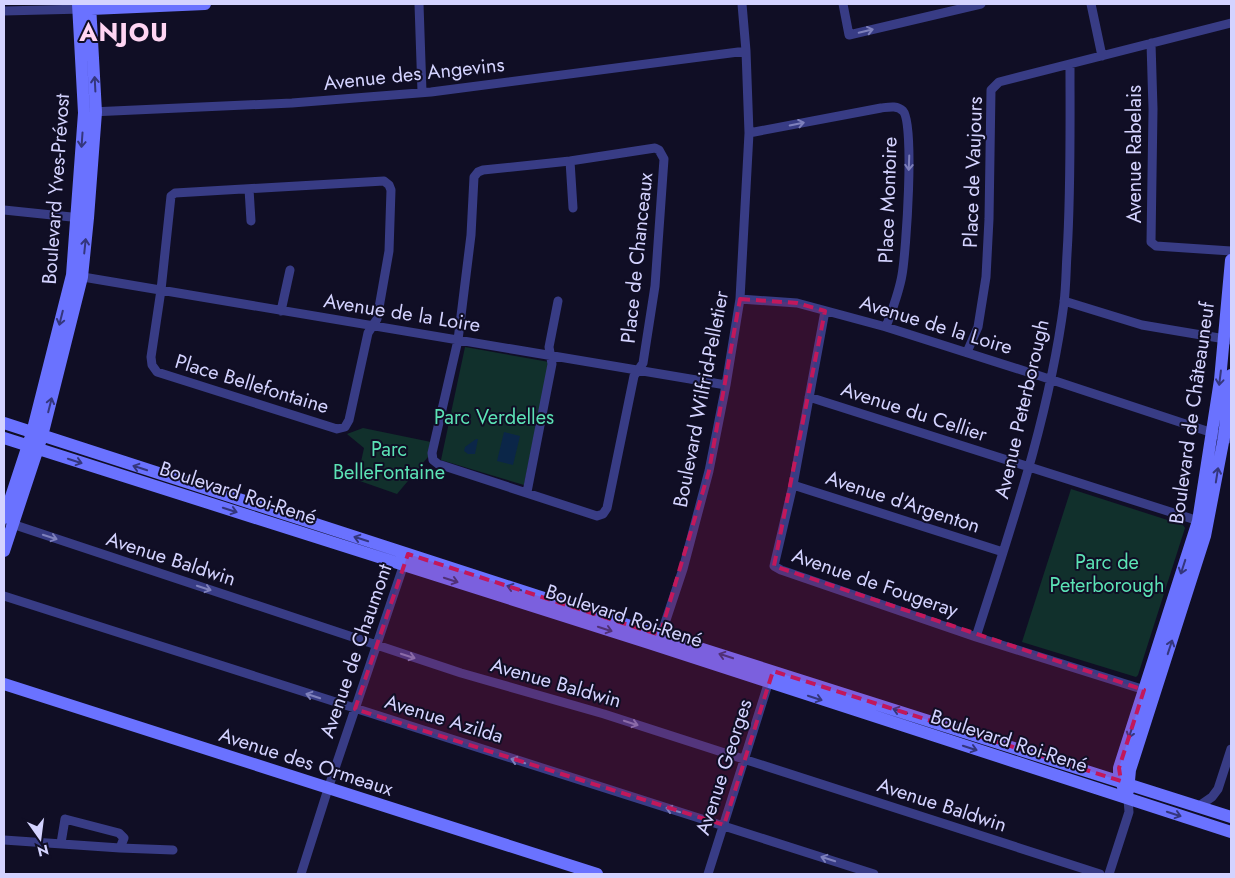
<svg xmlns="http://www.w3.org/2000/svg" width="1235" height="878" font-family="Jost,sans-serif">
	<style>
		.green { fill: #11302c }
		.water { fill: #0b2648 }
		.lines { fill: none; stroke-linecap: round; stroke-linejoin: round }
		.street { stroke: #383c85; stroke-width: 9 }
		.secondary { stroke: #6a72ff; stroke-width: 12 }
		.oneway { stroke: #7e80bc }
		.oneway2 { stroke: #34367c }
		.marked { fill: #c2185b; fill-opacity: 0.2; stroke: #c2185b; stroke-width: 4; stroke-dasharray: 10 6; stroke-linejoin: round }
		.labels { text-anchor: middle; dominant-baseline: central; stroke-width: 4; stroke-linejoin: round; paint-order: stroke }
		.street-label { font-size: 20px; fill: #d4d3ff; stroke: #100e25 }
		.park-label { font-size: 20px; fill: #5ce2b5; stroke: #100e25 }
		.district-label { font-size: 25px; font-weight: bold; letter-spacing: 1px; fill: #ffd5f3; stroke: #100e25 }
	</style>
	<rect width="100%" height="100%" fill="#100e25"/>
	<path class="green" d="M465 347 549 362 524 485 441 460Z
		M363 428 431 442 428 457 397 494 357 480 364 448 347 434Z
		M1071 489 1183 525 1185 528 1138 675 1136 677 1022 642Z"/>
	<path class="water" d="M504 432 520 436 513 465 497 461Z
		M476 439H478L475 454H468L464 451 465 447Z"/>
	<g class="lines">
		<path class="street" d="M419 4 422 92
			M843 4 849 35 981 4
			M1091 4 1102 56
			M4 11 83 9
			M1151 43 1153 109 1151 242 1156 246 1231 251
			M91 112 292 103 431 92 746 51
			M749 133 881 108C889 107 897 105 903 111 915 124 906 253 902 275 899 293 892 310 886 327
			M655 148 659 150 664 159 655 286 643 363 634 376 607 508 603 514 597 516 438 464 433 460 432 453 458 340 471 235 474 177 478 172 483 170 570 161Z
			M570 161 573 208
			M384 181 389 185 391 190 389 251 377 319 368 333 349 420 345 427 337 429 157 372 152 365 151 357 161 290 171 196 175 193Z
			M249 189 251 221
			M4 210 81 218
			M77 276 726 385
			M740 299 797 303 886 327 1037 375 1231 439
			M1064 301 1142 325 1231 340
			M281 311 290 270
			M825 311 793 485 774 566 781 570 976 637 1148 691
			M967 352 978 327 986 277 989 219 991 90 999 82 1231 23
			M809 397 1202 522
			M793 485 1003 552
			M527 492 552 364 549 347 558 301
			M9 523 461 673 604 714 1100 874
			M4 596 874 874
			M976 637C1011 527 1049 418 1064 303 1066 287 1066 270 1067 254 1071 191 1070 127 1070 64
			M659 641 683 569 709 471 726 385 740 299 749 133 746 51 742 4
			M1199 806 1212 797 1218 789 1231 749
			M4 840 120 848 173 850
			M61 843 65 819 119 833 124 838 120 848
			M301 874 328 789 405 561
			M708 874 770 678
			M1109 874 1129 812 1128 799"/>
		<path class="secondary" d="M91 9 205 4
			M4 423 652 633 1231 817
			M4 438 649 643 1231 832
			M4 518 32 433 72 275 84 113 78 4
			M4 551 42 436 82 277 88 218 96 112 90 4
			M4 684 597 874
			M1123 787 1119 774V768L1198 521 1220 380 1231 260
			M1128 791 1130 770 1205 536 1224 437 1231 375"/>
	</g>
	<defs><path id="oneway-shaft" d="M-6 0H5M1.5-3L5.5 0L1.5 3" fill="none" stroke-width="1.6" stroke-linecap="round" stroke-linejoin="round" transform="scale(1.25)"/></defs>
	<g class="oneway">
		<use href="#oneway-shaft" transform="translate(866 31) rotate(-13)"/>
		<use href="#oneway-shaft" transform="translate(797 124) rotate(-11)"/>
		<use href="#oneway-shaft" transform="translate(909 163) rotate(92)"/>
		<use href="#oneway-shaft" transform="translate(50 537) rotate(18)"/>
		<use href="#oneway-shaft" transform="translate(204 588) rotate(18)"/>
		<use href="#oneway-shaft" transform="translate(408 656) rotate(18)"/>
		<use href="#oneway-shaft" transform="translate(313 696) rotate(-162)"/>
		<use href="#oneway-shaft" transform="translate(631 723) rotate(18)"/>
		<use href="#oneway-shaft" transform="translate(518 761) rotate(-163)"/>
		<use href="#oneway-shaft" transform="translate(673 810) rotate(-163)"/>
		<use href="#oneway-shaft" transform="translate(828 859) rotate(-162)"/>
	</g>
	<g class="oneway2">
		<use href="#oneway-shaft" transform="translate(95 84) rotate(-93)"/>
		<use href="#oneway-shaft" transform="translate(82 140) rotate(94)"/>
		<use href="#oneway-shaft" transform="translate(85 246) rotate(-84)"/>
		<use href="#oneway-shaft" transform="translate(61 318) rotate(104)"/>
		<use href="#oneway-shaft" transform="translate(1220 378) rotate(97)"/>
		<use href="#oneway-shaft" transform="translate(50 405) rotate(-76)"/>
		<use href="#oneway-shaft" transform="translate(75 461) rotate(18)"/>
		<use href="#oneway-shaft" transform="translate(140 468) rotate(-162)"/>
		<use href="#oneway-shaft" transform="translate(1217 475) rotate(-81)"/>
		<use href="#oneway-shaft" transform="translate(230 510) rotate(18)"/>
		<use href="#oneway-shaft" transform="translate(361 539) rotate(-162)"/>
		<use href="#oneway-shaft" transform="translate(1183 567) rotate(108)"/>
		<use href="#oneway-shaft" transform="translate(451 580) rotate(18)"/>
		<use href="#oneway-shaft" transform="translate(514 588) rotate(-162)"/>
		<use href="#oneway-shaft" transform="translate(605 629) rotate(18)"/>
		<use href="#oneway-shaft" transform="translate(1170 647) rotate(-72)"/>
		<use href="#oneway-shaft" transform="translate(726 656) rotate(-162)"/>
		<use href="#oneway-shaft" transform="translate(815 698) rotate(18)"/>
		<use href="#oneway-shaft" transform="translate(900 711) rotate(-162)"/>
		<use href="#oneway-shaft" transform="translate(1131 731) rotate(108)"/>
		<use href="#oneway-shaft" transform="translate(970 748) rotate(18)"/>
		<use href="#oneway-shaft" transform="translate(1174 814) rotate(18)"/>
	</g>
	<path class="marked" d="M740 299 797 303 825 311 774 566 1144 690 1119 768 1121 781 773 671 724 825 355 709 408 554 660 635 709 471Z"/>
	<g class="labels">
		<g class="street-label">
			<text transform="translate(414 74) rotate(-6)">Avenue des Angevins</text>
			<text transform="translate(1134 154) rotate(-90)">Avenue Rabelais</text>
			<text transform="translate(973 172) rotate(-88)">Place de Vaujours</text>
			<text transform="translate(56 189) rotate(-86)">Boulevard Yves-Prévost</text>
			<text transform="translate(888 200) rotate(-88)">Place Montoire</text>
			<text transform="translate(637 258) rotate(-84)">Place de Chanceaux</text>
			<text transform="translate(402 313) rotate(9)">Avenue de la Loire</text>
			<text transform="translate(936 325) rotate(17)">Avenue de la Loire</text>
			<text transform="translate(252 384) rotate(17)">Place Bellefontaine</text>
			<text transform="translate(701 399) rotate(-79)">Boulevard Wilfrid-Pelletier</text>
			<text transform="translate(1022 409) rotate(-77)">Avenue Peterborough</text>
			<text transform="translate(914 412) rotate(18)">Avenue du Cellier</text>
			<text transform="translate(1192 413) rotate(-82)">Boulevard de Châteauneuf</text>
			<text transform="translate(238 493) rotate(18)">Boulevard Roi-René</text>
			<text transform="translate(903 502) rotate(18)">Avenue d'Argenton</text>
			<text transform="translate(171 559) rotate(18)">Avenue Baldwin</text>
			<text transform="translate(875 583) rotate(19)">Avenue de Fougeray</text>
			<text transform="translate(624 616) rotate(18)">Boulevard Roi-René</text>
			<text transform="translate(356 651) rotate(-71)">Avenue de Chaumont</text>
			<text transform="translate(556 683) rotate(16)">Avenue Baldwin</text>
			<text transform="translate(444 719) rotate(17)">Avenue Azilda</text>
			<text transform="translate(1009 741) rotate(18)">Boulevard Roi-René</text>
			<text transform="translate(306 762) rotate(18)">Avenue des Ormeaux</text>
			<text transform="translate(724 767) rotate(-72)">Avenue Georges</text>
			<text transform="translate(942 805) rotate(18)">Avenue Baldwin</text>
		</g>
		<g class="park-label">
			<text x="494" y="417">Parc Verdelles</text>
			<text x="389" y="449">Parc<tspan x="389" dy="23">BelleFontaine</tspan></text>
			<text x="1107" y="562">Parc de<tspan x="1107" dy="23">Peterborough</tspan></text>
		</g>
		<g class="district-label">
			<text x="124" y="32">ANJOU</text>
		</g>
	</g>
	<rect width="1235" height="878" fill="none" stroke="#d4d3ff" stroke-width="10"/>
	<g transform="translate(40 838) rotate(166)" stroke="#100e25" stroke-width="4" paint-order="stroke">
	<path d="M0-4L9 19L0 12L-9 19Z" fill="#d4d3ff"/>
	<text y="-8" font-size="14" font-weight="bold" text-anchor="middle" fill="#d4d3ff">N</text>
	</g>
</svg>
